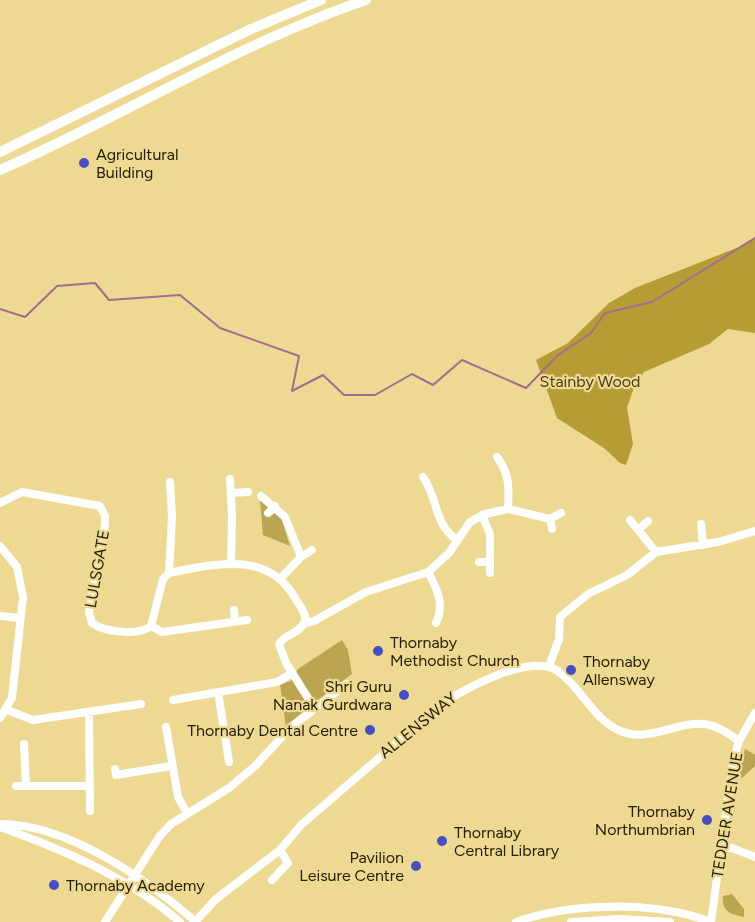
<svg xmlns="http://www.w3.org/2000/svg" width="755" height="922" font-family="Figtree,sans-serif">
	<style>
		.green { fill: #bca550 }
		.forest { fill: #b69c35 }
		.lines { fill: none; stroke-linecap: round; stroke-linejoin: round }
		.stream { stroke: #a56c8f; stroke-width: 2 }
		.minor { stroke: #fff; stroke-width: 8 }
		.highway { stroke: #fff; stroke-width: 10 }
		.poi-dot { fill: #464ec3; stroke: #edd992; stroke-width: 2 }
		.labels { text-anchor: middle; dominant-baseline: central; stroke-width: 4.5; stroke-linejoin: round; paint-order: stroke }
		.poi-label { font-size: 16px; fill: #241d01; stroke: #edd992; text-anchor: start }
		.park-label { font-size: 16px; fill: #4b4016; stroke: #edd992 }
		.street-label { font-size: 16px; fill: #241d01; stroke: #edd992 }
	</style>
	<rect width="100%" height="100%" fill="#edd992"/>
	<path class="green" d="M263 500 269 507 266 513 270 517 276 512 280 514 290 546 263 535 260 501Z
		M342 640 348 650 352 674C329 692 307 706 286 727L280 685 291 681 298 669Z
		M745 749 755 755V766L742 778 738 774Z
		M732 894 744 909V917C730 914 722 912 723 896Z"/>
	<path class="forest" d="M755 237V333L728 329 709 344 644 372 635 384 627 408 633 444 626 465 620 463 604 448 557 418 536 360 568 343 609 303 635 288 739 247Z"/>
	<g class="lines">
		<path class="stream" d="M0 309 25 317 57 286 95 283 109 300 180 295 220 328 299 356 292 391 323 375 344 395H375L412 374 433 385 462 360 526 388 558 355 591 333 605 313 652 302 755 238"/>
		<path class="minor" d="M497 457C510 474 509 489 508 509
			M423 477C438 498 434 524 456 539
			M230 479 232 516 231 563
			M232 493 248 492
			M261 496 285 517 301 557 280 579
			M0 503 22 492 100 506 105 516V525L89 612 92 623C104 632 139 636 151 626L162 632 247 620
			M268 513 275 506
			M482 515 490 534V573
			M630 520 656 552
			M701 524 703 545
			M552 529 550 519 561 513
			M638 530 648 521
			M0 546 17 567 23 597 12 698 0 718
			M301 557 312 550
			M479 562H488
			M428 572C437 589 445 604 436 623
			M169 573C214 564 268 550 295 598 300 606 308 615 304 623 299 634 285 634 279 644L286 663 313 706
			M234 610 235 621
			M0 616 20 618
			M305 623 314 621 366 592 428 572 449 553 470 522 485 514 508 509 550 519
			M151 626 163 579 169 573 172 517 170 482
			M549 666 559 639 560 617 588 594 627 575 656 552 718 542 755 531
			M218 692 229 762
			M173 700 277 682 292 673
			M7 710 33 720 141 704
			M89 712 90 811
			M166 727 178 797 187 813
			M24 744 26 786
			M115 769 116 775 171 766
			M16 786H89
			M0 824C68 824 146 879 196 922
			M0 827C64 850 128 877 180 922
			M721 847 732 848 755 857
			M272 880 288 863 280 850
			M105 922 159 837 171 824 229 788 255 766 292 726 311 712 313 706 320 705 346 684
			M195 922 216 899 280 850 301 825 437 708C460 690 532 651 559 672 585 691 596 727 630 734 639 736 649 734 658 732 695 723 706 716 739 741
			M516 922C571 902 655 901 711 922
			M571 922 620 919 670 922
			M711 922 733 761 739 741 755 713"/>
		<path class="highway" d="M0 152 251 29 321 0
			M0 170C123 116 239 43 366 0"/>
	</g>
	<g class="poi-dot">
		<circle cx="84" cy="163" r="6"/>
		<circle cx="378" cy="651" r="6"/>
		<circle cx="571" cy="670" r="6"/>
		<circle cx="404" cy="695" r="6"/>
		<circle cx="370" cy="730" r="6"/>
		<circle cx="707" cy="820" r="6"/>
		<circle cx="442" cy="841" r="6"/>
		<circle cx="416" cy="866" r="6"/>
		<circle cx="54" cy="885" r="6"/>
	</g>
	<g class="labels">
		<g class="poi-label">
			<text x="96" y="154">Agricultural<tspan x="96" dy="18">Building</tspan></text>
			<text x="390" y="642">Thornaby<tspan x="390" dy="18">Methodist Church</tspan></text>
			<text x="583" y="661">Thornaby<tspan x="583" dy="18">Allensway</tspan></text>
			<text x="392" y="686" text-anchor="end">Shri Guru<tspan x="392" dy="18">Nanak Gurdwara</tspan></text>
			<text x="358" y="730" text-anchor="end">Thornaby Dental Centre</text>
			<text x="695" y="811" text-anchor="end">Thornaby<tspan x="695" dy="18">Northumbrian</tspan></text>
			<text x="454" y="832">Thornaby<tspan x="454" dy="18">Central Library</tspan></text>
			<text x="404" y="857" text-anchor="end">Pavilion<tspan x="404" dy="18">Leisure Centre</tspan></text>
			<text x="66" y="885">Thornaby Academy</text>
		</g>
		<g class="park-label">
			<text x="590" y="381">Stainby Wood</text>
		</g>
		<g class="street-label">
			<text transform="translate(97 569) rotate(-80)">LULSGATE</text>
			<text transform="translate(418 725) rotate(-39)">ALLENSWAY</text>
			<text transform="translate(727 815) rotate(-81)">TEDDER AVENUE</text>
		</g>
	</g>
</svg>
